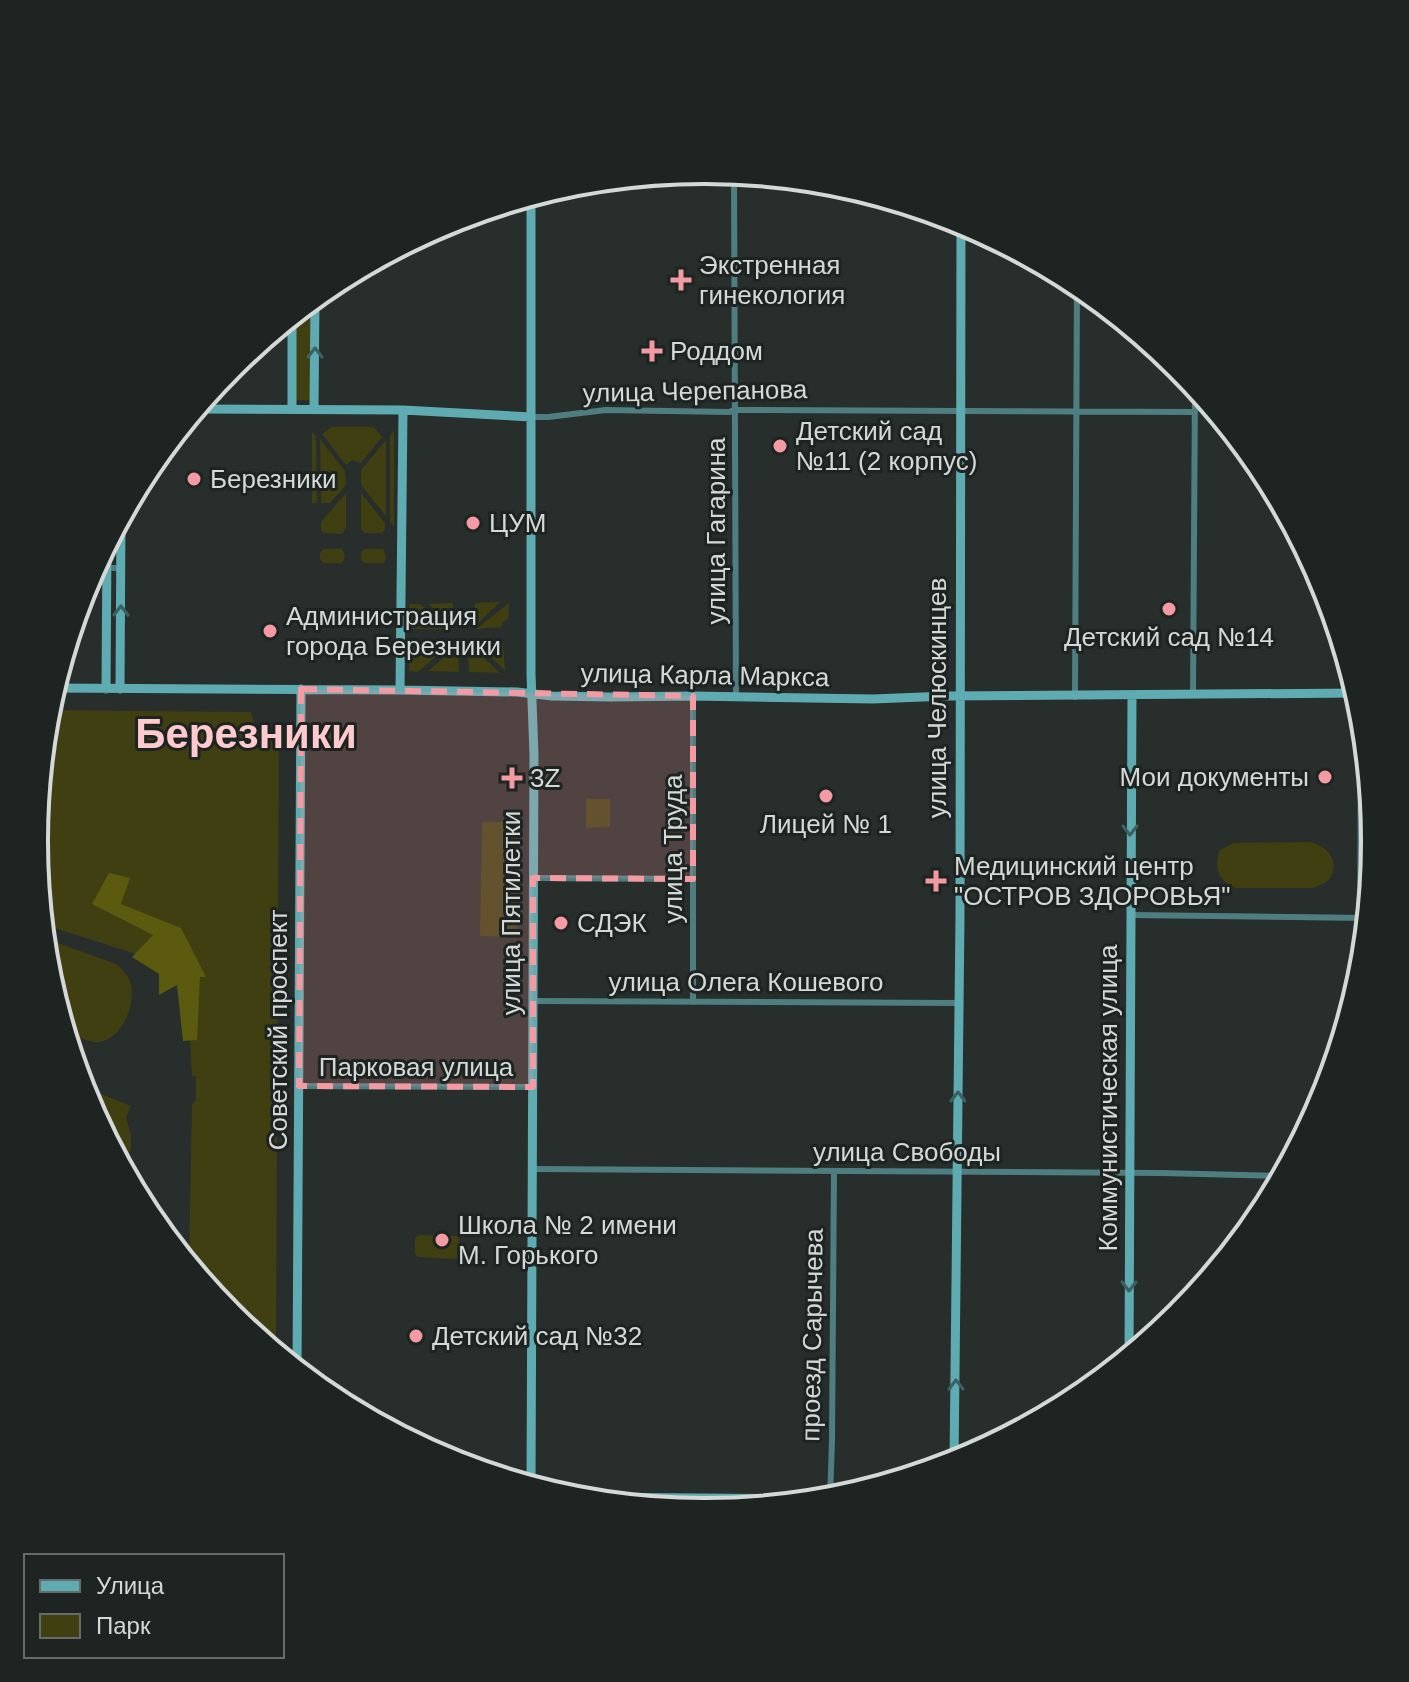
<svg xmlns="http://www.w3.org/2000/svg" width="1409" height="1682" font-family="Arial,sans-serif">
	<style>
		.green { fill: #403f12 }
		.forest { fill: #5b5a0f }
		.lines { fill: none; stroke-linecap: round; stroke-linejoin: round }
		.street { stroke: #4f7e81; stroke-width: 6 }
		.secondary { stroke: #5eacb2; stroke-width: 9 }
		.oneway { stroke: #3a6163 }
		.marked { fill: #f49aa2; fill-opacity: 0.2; stroke: #f49aa2; stroke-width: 6; stroke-dasharray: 16 10; stroke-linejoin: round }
		.poi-dot { fill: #f49aa2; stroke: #1d2422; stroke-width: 3 }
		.labels { text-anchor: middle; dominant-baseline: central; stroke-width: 6; stroke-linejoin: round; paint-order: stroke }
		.poi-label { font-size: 26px; fill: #d4d9d7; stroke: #1d2422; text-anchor: start }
		.street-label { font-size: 26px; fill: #d4d9d7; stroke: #1d2422 }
		.town-label { font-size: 42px; font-weight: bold; fill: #fecacd; stroke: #1d2422 }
		.rim { fill: none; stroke: #d4d9d7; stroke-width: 4 }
	</style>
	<rect width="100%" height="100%" fill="#272e2b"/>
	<path class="green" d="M312 300V400H294L295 314Z
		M331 427H374L382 437 361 463 352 460 346 465 322 434Z
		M394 431V526L390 522V435Z
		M312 432 316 436 317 503H312Z
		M320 439 345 471 346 485 330 503H321Z
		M386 440V516L361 485V470Z
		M346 493V527L342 534 323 533 321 530V522Z
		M361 493 385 523V530L382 533H364L361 529Z
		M323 549H342C345 555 346 558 342 563H323L320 559V553Z
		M364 549H383C386 555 387 558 384 563H364L361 559V553Z
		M500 602 477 624 474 621 475 603Z
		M452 603 458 621 455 625 428 604Z
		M509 603 508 619 502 623V627L476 629Z
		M409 604H420L450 629H409Z
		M503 642V643L505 671 477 643Z
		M410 643H451L418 672 409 671Z
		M473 647 500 673 469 672 468 650Z
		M455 648 458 650 459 672 428 671Z
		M47 710 251 712C253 727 264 738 279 739L276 1336H256L230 1315 189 1264 192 1104 196 1100V1076H192L186 970 42 924 34 841Z
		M586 799H610V827L586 828Z
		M482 822H518L517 937 480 936Z
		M1308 842C1338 846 1345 881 1312 888H1236C1218 882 1213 867 1220 850L1234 843Z
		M44 938 116 964C123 970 128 975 131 984 136 1005 121 1044 94 1042 85 1041 73 1034 65 1030L47 971Z
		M81 1086 131 1106 126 1118 131 1134V1149L123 1169 85 1097Z
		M419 1235 457 1236 459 1239V1256L456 1259 418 1257 415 1254V1238Z
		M627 1504 775 1505C726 1509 675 1509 627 1504Z"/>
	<path class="forest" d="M109 873 130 878 121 904 181 928 206 977H200L197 1040 183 1041 177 985 159 995V974L132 957 153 935 92 904Z"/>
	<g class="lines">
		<path class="street" d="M734 173 736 697
			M531 417H548L606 410 729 412 736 410 1195 412
			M94 568H121
			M1193 695 1195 387
			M693 696V1002
			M1075 697 1077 284
			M533 878 693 879
			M1131 915 1367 918
			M1360 978 1361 705
			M533 1001 958 1003
			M299 1086 533 1087
			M532 1169 1161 1173 1282 1176
			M830 1499 832 1441 834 1171"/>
		<path class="secondary" d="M196 409 403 410 531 417
			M292 409V316
			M314 409 315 298
			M53 688 400 690 517 692 552 696 611 697 693 696 873 699 947 696 1357 693
			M106 689 107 544
			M120 689 121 517
			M400 690 403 410
			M1129 1356 1132 696
			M297 1370 301 689
			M954 1463 960 917 961 221
			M531 1486 534 755 531 674V196
			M570 1497 833 1499
			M701 1511H707"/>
	</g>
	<defs><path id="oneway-chevron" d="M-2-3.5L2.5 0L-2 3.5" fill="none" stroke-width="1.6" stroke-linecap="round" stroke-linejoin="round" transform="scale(2)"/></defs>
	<g class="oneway">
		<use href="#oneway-chevron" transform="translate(315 353) rotate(-90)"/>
		<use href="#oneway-chevron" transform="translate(121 611) rotate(-90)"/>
		<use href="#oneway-chevron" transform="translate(1130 830) rotate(90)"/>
		<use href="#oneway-chevron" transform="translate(958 1097) rotate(-90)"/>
		<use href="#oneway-chevron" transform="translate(1129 1286) rotate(90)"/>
		<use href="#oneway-chevron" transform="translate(956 1385) rotate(-90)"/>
	</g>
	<path class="marked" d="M301 689 693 696V879L533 878V1087L299 1086Z"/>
	<g class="poi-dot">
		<path d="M677 268h8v8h8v8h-8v8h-8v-8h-8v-8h8z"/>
		<path d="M648 339h8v8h8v8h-8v8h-8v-8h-8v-8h8z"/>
		<circle cx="780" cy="446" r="8"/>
		<circle cx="194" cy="479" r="8"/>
		<circle cx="473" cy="523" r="8"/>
		<circle cx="1169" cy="609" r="8"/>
		<circle cx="270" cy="631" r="8"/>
		<circle cx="1325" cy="777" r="8"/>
		<path d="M508 766h8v8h8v8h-8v8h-8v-8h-8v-8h8z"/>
		<circle cx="826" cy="796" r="8"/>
		<path d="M932 869h8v8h8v8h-8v8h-8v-8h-8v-8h8z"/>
		<circle cx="561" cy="923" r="8"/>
		<circle cx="442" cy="1240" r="8"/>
		<circle cx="416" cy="1336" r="8"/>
	</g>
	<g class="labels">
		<g class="poi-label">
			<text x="699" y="265">Экстренная<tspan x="699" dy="30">гинекология</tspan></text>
			<text x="670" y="351">Роддом</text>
			<text x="796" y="431">Детский сад<tspan x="796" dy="30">№11 (2 корпус)</tspan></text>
			<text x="210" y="479">Березники</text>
			<text x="489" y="523">ЦУМ</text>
			<text x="286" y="616">Администрация<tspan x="286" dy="30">города Березники</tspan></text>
			<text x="1169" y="637" text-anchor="middle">Детский сад №14</text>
			<text x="1309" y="777" text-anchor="end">Мои документы</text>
			<text x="530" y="778">3Z</text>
			<text x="826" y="824" text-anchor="middle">Лицей № 1</text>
			<text x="954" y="866">Медицинский центр<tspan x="954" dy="30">"ОСТРОВ ЗДОРОВЬЯ"</tspan></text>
			<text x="577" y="923">СДЭК</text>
			<text x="458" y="1225">Школа № 2 имени<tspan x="458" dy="30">М. Горького</tspan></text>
			<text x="432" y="1336">Детский сад №32</text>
		</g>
		<g class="street-label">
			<text transform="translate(695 391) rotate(-1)">улица Черепанова</text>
			<text transform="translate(716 531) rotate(-90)">улица Гагарина</text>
			<text transform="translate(705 675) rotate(1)">улица Карла Маркса</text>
			<text transform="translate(937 698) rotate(-90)">улица Челюскинцев</text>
			<text transform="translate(673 849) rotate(-90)">улица Труда</text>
			<text transform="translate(511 913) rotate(-90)">улица Пятилетки</text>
			<text x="746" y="982">улица Олега Кошевого</text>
			<text transform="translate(278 1030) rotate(-90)">Советский проспект</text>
			<text x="416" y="1067">Парковая улица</text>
			<text transform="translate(1108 1098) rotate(-90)">Коммунистическая улица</text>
			<text x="907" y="1152">улица Свободы</text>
			<text transform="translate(812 1335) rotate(-89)">проезд Сарычева</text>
		</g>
		<g class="town-label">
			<text x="246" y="733">Березники</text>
		</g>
	</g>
	<path d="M0 0H1409V1682H0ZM704 184H705A656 656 0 0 1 1361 840V842A656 656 0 0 1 705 1498H704A656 656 0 0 1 48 842V840A656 656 0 0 1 704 184Z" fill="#1d2422" fill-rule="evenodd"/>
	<path class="rim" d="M704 184H705A656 656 0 0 1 1361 840V842A656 656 0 0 1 705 1498H704A656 656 0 0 1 48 842V840A656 656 0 0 1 704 184Z"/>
	<rect x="24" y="1554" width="260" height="104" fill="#1d2422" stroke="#666c6a" stroke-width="2"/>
	<rect x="40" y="1580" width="40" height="12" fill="#5eacb2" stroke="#666c6a" stroke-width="2"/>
	<text x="96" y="1594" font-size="24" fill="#d4d9d7">Улица</text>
	<rect x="40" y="1614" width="40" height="24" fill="#403f12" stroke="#666c6a" stroke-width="2"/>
	<text x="96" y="1634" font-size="24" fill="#d4d9d7">Парк</text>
</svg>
